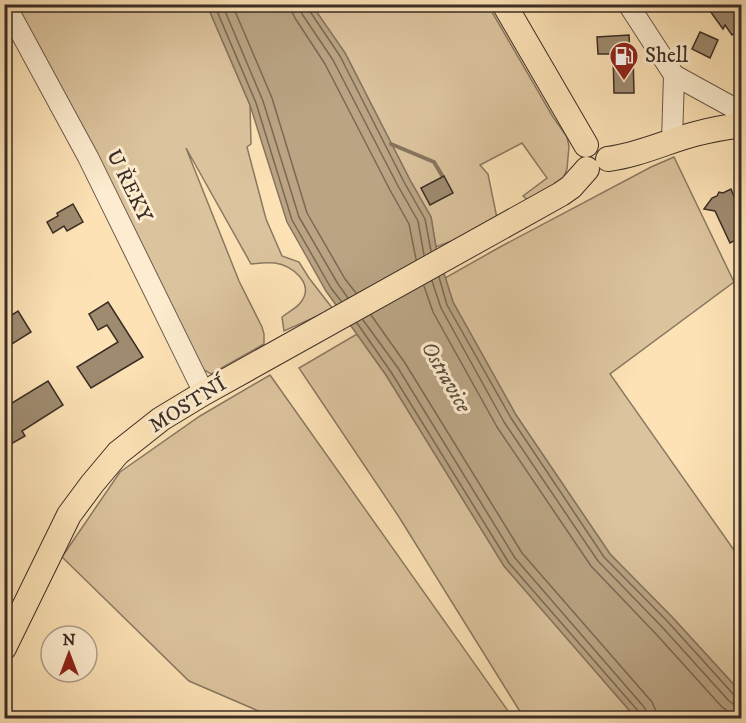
<svg xmlns="http://www.w3.org/2000/svg" width="746" height="723" font-family="'IM FELL DW Pica',serif">
	<style>
		.green { fill: #dbc39d; stroke: #8a7862; stroke-width: 1.5 }
		.water { fill: #baa484; stroke: #87745e; stroke-width: 1.5 }
		.lines { fill: none; stroke-linecap: round; stroke-linejoin: round }
		.shore { stroke: #7a6855; stroke-width: 1.5 }
		.stream { stroke: #87745e; stroke-width: 4 }
		.building { fill: #9f8b70; stroke: #3a2d26; stroke-width: 1.5 }
		.minor-casing { stroke: #6a5a4a; stroke-width: 22 }
		.major-casing { stroke: #3a2d26; stroke-width: 26 }
		.minor { stroke: #fdeccf; stroke-width: 20 }
		.major { stroke: #fce2b5; stroke-width: 24 }
		.labels { text-anchor: middle; dominant-baseline: central; stroke-width: 6; stroke-linejoin: round; paint-order: stroke }
		.poi-label { font-size: 21px; fill: #3a2d26; stroke: #fdeccf; text-anchor: start }
		.street-label { font-size: 21px; fill: #3a2d26; stroke: #fdeccf }
		.water-label { font-size: 22px; font-style: italic; fill: #605142; stroke: #fdeccf }
	</style>
	<rect width="100%" height="100%" fill="#fce2b5"/>
	<filter id="stains"><feTurbulence type="fractalNoise" baseFrequency=".00333" numOctaves="4"/><feColorMatrix values="0 0 0 0 .2 0 0 0 0 .09 0 0 0 0 .02 0 0 0 .5 -.17"/></filter>
	<radialGradient id="worn" r=".72"><stop offset=".6" stop-color="#630" stop-opacity="0"/><stop offset="1" stop-color="#630" stop-opacity=".3"/></radialGradient>
	<path class="green" d="M6 5H207L250 105 251 144 247 147 266 219 282 256 299 262 309 278 333 309 284 331 282 317C288 312 297 308 301 302 315 284 292 265 275 263 267 262 259 263 251 264L186 148 239 281 262 327 264 334V344L211 374 197 366Z
		M311 5H488L553 117 567 137 569 146 567 169 563 179 528 200 523 196 547 178 522 143 480 165 488 174 498 223 436 247 431 217 410 180 345 53Z
		M674 157 734 282 610 374 741 560V696L736 687 673 618 610 554 516 415 453 302 445 278 500 247 651 167Z
		M357 334 386 375 504 566 636 718H524L399 517 299 368Z
		M270 375 513 718H275L189 681 62 557 120 472 200 416Z"/>
	<path class="water" d="M207 5H312L345 53 410 180 431 217 436 247 453 302 516 415 610 554 673 618 736 687 741 696V718H636L504 566 386 375 326 291 287 222 250 105Z"/>
	<g class="lines">
		<path class="shore" d="M214 4 256 103 292 220 331 288 341 301
			M222 4 263 101 299 217 338 284 348 298
			M232 4 272 98 307 213 345 279 356 293
			M291 4 292 12 295 18 325 64 390 190 409 224 416 259
			M300 4 302 14 333 60 398 186 418 221 424 255
			M308 4 309 10 340 56 404 182 425 219 431 251
			M439 277 447 305 511 418 604 557 668 622 735 696 742 698
			M432 281 441 308 504 422 598 561 663 628 729 701 735 705 742 706
			M424 286 433 312 497 427 591 566 656 634 722 707 732 714 742 715
			M371 315 405 363 522 553 652 702 656 711 657 718
			M363 320 398 368 515 558 644 707 647 713 648 718
			M357 323 391 372 509 563 639 712 640 718"/>
		<path class="stream" d="M391 144 434 162 443 177"/>
	</g>
	<path class="building" d="M705 4H731L734 8 741 9 740 19 741 20V33L736 32 732 35 725 25 723 29Z
		M700 32 718 40 710 58 692 49Z
		M629 35 630 54H633L634 93H614L613 54H598L597 37Z
		M444 176 453 193 430 205 421 188Z
		M731 189 735 199 741 196V237L730 243 715 211 704 209 712 198 717 196 719 192 723 193Z
		M73 204 83 222 67 231 64 226 53 233 47 222 58 216 57 213Z
		M108 302 143 357 91 388 77 367 118 342 107 325 98 330 89 314Z
		M18 311 31 332 4 349V320Z
		M48 381 63 405 22 431 25 436 4 448V414L10 411 7 406Z"/>
	<g class="lines">
		<g class="minor-casing">
			<path id="minor" d="M5 4 88 157 204 393
				M628 4 674 75 672 141
				M674 75 734 108 742 115"/>
		</g>
		<g class="major-casing">
			<path id="major" d="M504 4 586 145
				M608 159C639 155 665 142 695 134 710 130 726 127 742 125
				M4 648 69 515 92 484 118 453 161 419 204 393 561 194 571 187 587 169"/>
		</g>
		<use href="#minor" class="minor"/>
		<use href="#major" class="major"/>
	</g>
	<defs>
		<g id="fuel-pin" transform="scale(1.5)"><path d="M0 17L-7.5 6A9.5 9.5 0 1 1 7.5 6Z" fill="#8f2418" stroke="#fdeccf"/><path d="M-5.5-6h7V0h2V4h1.3V-2.5L3-4.5l.8-.8L6-3V5H2.5V1h-1V6h-7ZM-4.2-4.7v3.2H.2V-4.7Z" fill="#fff"/></g>
	</defs>
	<g fill-rule="evenodd">
		<use href="#fuel-pin" x="624" y="56"/>
	</g>
	<g class="labels">
		<g class="poi-label">
			<text x="645" y="56">Shell</text>
		</g>
		<g class="street-label">
			<text transform="translate(129 186) rotate(64)">U ŘEKY</text>
			<text transform="translate(188 405) rotate(-32)">MOSTNÍ</text>
		</g>
		<g class="water-label">
			<text transform="translate(446 377) rotate(60)">Ostravice</text>
		</g>
	</g>
	<rect width="746" height="723" fill="none" stroke="#fce2b5" stroke-width="24"/>
	<rect x="6" y="6" width="734" height="711" fill="none" stroke="#3a2d26" stroke-width="3"/>
	<rect x="12" y="12" width="722" height="699" fill="none" stroke="#3a2d26" stroke-width="1.5"/>
	<g transform="translate(69 654)"><circle r="28" fill="#fdeccf" stroke="#afa08b" stroke-width="1.5"/>
	<path d="M0-4.5L10 22L0 15L-10 22Z" fill="#8f2418"/>
	<text y="-9" font-size="16" font-weight="bold" text-anchor="middle" fill="#3a2d26">N</text>
	</g>
	<rect width="100%" height="100%" filter="url(#stains)"/>
	<rect width="100%" height="100%" fill="url(#worn)"/>
</svg>
